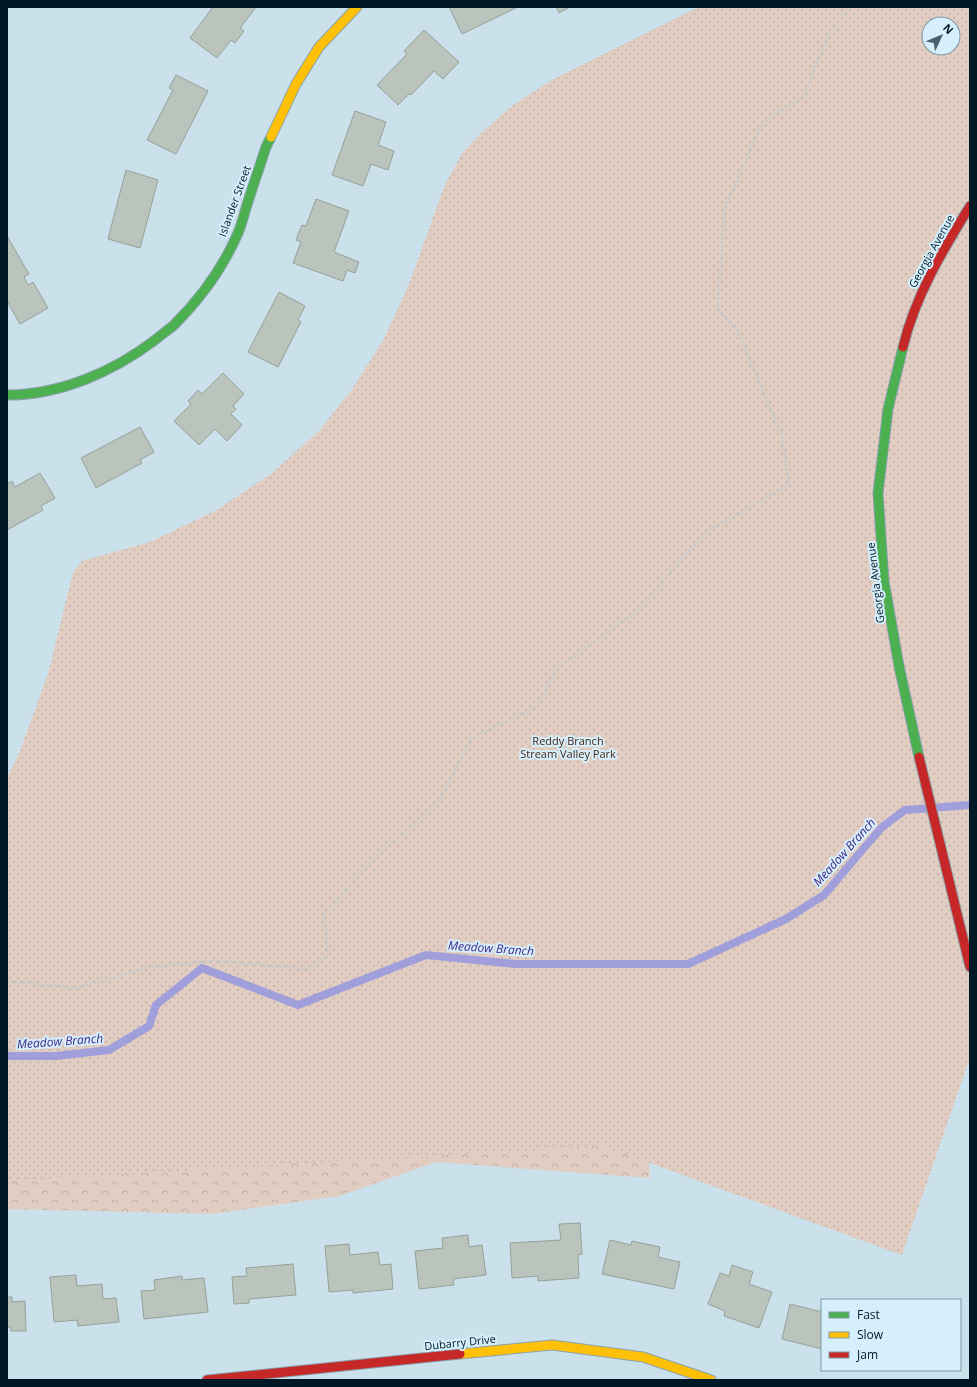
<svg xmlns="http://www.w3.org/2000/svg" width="977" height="1387" font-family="'Open Sans',sans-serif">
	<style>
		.forest { fill: url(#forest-crowns) }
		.park { fill: url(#park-dots); fill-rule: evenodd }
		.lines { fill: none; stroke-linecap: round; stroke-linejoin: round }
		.stream { stroke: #a09fdc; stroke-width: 8 }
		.building { fill: #bac3bc; stroke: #97a19a }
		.fast-casing { stroke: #8ba2ac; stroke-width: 11 }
		.slow-casing { stroke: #8ba2ac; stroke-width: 11 }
		.jam-casing { stroke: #8ba2ac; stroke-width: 11 }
		.path { stroke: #c2cacd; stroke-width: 2.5; stroke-dasharray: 2 2; stroke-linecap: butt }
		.fast { stroke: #4caf50; stroke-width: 9 }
		.slow { stroke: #ffc107; stroke-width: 9 }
		.jam { stroke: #c62828; stroke-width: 9 }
		.labels { text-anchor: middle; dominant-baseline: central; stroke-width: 4; stroke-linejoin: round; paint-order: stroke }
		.street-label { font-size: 11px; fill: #001924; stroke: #d5effc }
		.park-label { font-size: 11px; fill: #492613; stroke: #d5effc }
		.water-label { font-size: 12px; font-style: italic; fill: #3f2687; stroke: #d5effc }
	</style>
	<defs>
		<pattern id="forest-crowns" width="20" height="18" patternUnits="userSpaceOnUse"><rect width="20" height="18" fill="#e1cdc2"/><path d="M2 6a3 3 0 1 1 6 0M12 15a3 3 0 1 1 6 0" fill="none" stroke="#bfafa7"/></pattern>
		<pattern id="park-dots" width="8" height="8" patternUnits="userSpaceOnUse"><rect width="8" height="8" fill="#e1cdc2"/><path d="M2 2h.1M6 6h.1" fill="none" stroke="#bfafa7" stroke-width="1.8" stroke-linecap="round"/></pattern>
	</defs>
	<rect width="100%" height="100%" fill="#cae0ea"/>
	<path class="forest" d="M642 1072 650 1178 436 1162 339 1196 212 1214 7 1209V1111Z"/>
	<path class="park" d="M699 7H970V1057L902 1255 603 1146 7 1181V778L20 751 48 674 73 573 82 561 150 542 215 511 271 474 318 432 351 391 384 339 410 282 444 187 461 155 480 134 512 106 552 80ZM929 24H953V48H929Z"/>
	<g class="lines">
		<path class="stream" d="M7 1056H56L109 1050 149 1026 156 1005 202 968 298 1005 426 955 515 964H688L786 919 824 895 882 827 905 810 970 805"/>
	</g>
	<path class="building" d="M213 7H256L240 28 244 31 235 43 231 40 217 58 190 38Z
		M449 7H518L462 34Z
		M556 7H570L559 13Z
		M424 30 459 62 443 79 434 71 411 95 409 94 398 105 377 85 407 54 404 51Z
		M176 75 208 91 176 154 147 140 173 90 169 88Z
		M355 111 386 122 378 145 394 151 388 170 371 164 363 186 332 175Z
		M126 170 158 180 140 248 108 239Z
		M316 199 349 211 334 252 359 262 355 273 347 270 343 281 293 263 301 242 296 240 302 225 306 226Z
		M7 236 29 274 24 277 28 285 33 282 48 308 20 324 7 301Z
		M279 292 305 306 298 320 301 322 278 367 248 352Z
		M223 373 244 394 233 406 236 409 231 414 242 425 227 441 215 429 199 445 174 421 191 404 188 401 198 390 202 394Z
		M140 427 154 452 140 460 142 463 96 488 81 458Z
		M40 473 55 498 41 506 43 510 7 530V484L12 481 15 487Z
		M580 1223 582 1254 578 1255 579 1278 538 1281V1276L512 1278 510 1243 561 1240 559 1224Z
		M468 1235 469 1247 482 1245 486 1275 453 1279 454 1285 419 1289 415 1251 443 1248 442 1238Z
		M610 1240 631 1245 632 1241 660 1247 658 1257 680 1262 674 1289 602 1274Z
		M349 1244 350 1255 378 1252 380 1265 391 1264 393 1289 353 1293V1290L329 1292 325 1246Z
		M293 1264 296 1295 249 1299V1303L234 1304 232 1277 247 1276 246 1268Z
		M732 1265 753 1272 749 1284 772 1292 759 1328 724 1316 725 1311 708 1304 720 1273 729 1276Z
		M76 1275 77 1286 102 1284 103 1299 116 1298 119 1322 78 1326 77 1320 54 1322 50 1277Z
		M182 1276V1280L204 1278 208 1312 144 1319 141 1291 155 1290 154 1280Z
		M7 1297H12V1302L25 1301 26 1331H11V1327H7Z
		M790 1304 822 1312V1349L782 1339Z"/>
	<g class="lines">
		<g class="fast-casing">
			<path id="fast" d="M903 347 888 409 878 493 884 581 899 666 919 757
				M7 395C60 395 113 372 155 340 161 335 168 330 174 325 200 299 223 268 238 233 242 224 244 214 247 205 253 185 260 166 266 147L271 137"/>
		</g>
		<g class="slow-casing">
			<path id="slow" d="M271 137 296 84 319 47 357 7
				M460 1354 552 1345 643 1357 711 1380"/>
		</g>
		<g class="jam-casing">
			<path id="jam" d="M903 347C915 296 943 250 970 206
				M919 757 970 967
				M207 1380 460 1354"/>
		</g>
		<path class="path" d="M7 981 77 988 150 967 215 961 307 969 328 955 324 913 375 859 440 799 472 738 538 706 556 669 636 612 706 532 789 485 782 436 738 332 718 308 724 211 762 123 803 97 830 30 852 7"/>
		<use href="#fast" class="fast"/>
		<use href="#slow" class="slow"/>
		<use href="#jam" class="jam"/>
	</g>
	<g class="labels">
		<g class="street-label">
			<text transform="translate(234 201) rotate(-70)">Islander Street</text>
			<text transform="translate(931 251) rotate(-61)">Georgia Avenue</text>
			<text transform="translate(875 583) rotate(-97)">Georgia Avenue</text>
			<text transform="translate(460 1342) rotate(-6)">Dubarry Drive</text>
		</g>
		<g class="park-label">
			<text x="568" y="740">Reddy Branch<tspan x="568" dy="13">Stream Valley Park</tspan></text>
		</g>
		<g class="water-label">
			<text transform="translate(844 852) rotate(-48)">Meadow Branch</text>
			<text transform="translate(491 948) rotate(4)">Meadow Branch</text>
			<text transform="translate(60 1041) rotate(-4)">Meadow Branch</text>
		</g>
	</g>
	<rect width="977" height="1387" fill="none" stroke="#001924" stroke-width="16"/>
	<rect x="821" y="1299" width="140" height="72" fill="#d5effc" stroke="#8099a6"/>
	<rect x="829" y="1312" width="20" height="6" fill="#4caf50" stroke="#8099a6"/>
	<text x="857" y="1319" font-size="12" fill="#001924">Fast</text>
	<rect x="829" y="1332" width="20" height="6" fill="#ffc107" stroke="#8099a6"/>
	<text x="857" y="1339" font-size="12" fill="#001924">Slow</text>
	<rect x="829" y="1352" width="20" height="6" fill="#c62828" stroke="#8099a6"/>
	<text x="857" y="1359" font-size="12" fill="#001924">Jam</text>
	<g transform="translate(941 36) rotate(46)"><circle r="19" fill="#d5effc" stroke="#8099a6"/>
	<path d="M0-3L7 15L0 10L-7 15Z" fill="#475f69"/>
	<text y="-6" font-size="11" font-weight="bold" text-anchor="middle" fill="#001924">N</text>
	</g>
</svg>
